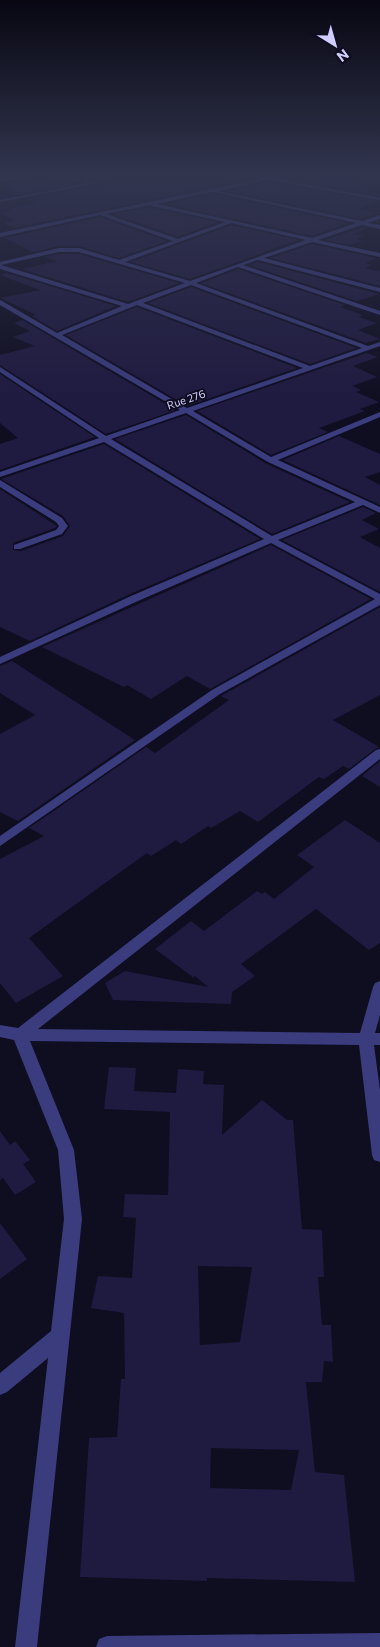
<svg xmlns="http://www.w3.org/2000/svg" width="380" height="1647" font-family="Commissioner,sans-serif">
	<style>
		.building { fill: #1f1a40; fill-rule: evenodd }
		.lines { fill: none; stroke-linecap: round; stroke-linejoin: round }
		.minor { fill: #3a3c7e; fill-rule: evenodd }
		.labels { text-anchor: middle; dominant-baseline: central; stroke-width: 4; stroke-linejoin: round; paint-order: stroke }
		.far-street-label { font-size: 11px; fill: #d0cefe; stroke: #0f0d20 }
	</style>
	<rect width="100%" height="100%" fill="#0f0d20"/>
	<path class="building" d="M53 173H135L94 180Z
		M153 173H232L251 179 15 228 4 223 16 220 0 213 12 211 7 209 37 203 27 199 151 175Z
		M289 173H380V176L359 184 370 186 363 189 380 194V196L281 177Z
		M41 177 78 183 18 195 8 191 13 188 2 184Z
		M268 182 377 201 358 209 376 213 360 219 227 191Z
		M214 194 349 223 312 236 166 204Z
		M150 207 152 208 218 222 178 237 113 214Z
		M100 217 167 241 119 258 79 246H59L33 252 4 238Z
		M231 225 299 240 190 279 131 262Z
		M362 227 368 228 354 234 364 236 356 239 363 241 349 245 325 240Z
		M312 244 376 258 365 263 372 265 365 268 380 272V286L271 258Z
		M59 254H79L179 283 128 302 22 269 57 261 44 257Z
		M258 262 379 294 357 301 249 265Z
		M238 269 345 305 340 307 363 315 358 317 377 323 358 330 380 339 366 343 201 283Z
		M7 273 116 306 57 331 32 316 36 315 1 298 40 290 0 275Z
		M191 287 354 347 356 348 310 364 148 303Z
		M137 307 297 368 187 406 66 335Z
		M22 320 176 410 106 434 0 365V355L35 346 13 337 30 331 14 323Z
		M367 353 378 357 353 366 377 377 352 386 361 390 356 392 379 402 360 409 365 411 319 428 328 432 271 455 197 411Z
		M0 374 95 437 0 470V444L18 438 0 423Z
		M186 415 267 464 350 502 272 534 115 439Z
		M339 436 380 454V472L365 477 380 485V505L283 460Z
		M104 444 260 539 130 594 30 641 0 627V489L57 526 55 528 13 543V550L21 551 63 536 70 526 63 516 1 479Z
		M363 507 376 513 362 520 379 529 360 537 380 548V592L282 540Z
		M271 545 371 599 210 689 187 676 151 699 127 685 124 687 42 647Z
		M380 607V695L333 720 379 747 375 749 349 769 343 766 324 779 319 777 258 822 240 811 211 828 208 826 181 844 176 840 151 856 147 853 108 881 29 938 63 976 16 1003 0 983V859L44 836 29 828 146 747 155 753 229 700 221 696Z
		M12 661 135 740 18 821 0 812V734L35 715 0 693V666Z
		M380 761V787L362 776Z
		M345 820 380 843V943L369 950 316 909 241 964 255 976 232 992 231 1004 113 1000 105 983 125 971 208 987 194 975V978L155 949 191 921 204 931 257 891 262 894 265 892 274 899 314 867 297 855Z
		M109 1067 136 1068 134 1091 176 1093 178 1069 204 1071 203 1084 224 1085 222 1135 262 1100 287 1120H293L302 1229 322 1230 324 1277H318L322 1325H331L333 1362 324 1361 322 1382H306L315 1472 344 1475 355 1582 207 1578V1581L80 1577 89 1438 117 1437 121 1379H125L124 1313 91 1308 98 1276 132 1278 136 1218 123 1217 125 1194 168 1195 170 1112 104 1109ZM198 1266 252 1267 240 1342 200 1345ZM211 1448 299 1450 291 1490 210 1488Z
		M0 1131 10 1145 15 1141 30 1160 23 1164 36 1182 15 1195 3 1178 0 1180Z
		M0 1223 27 1259 0 1279Z"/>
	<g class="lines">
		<path class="minor" d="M34 173C54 173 76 181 94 182 111 183 132 173 151 173L0 202V200L88 183 41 175 0 182V180Z
			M234 173 268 177 287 173 274 178 380 198V200L268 180 218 191 362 221 380 215V219L368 223 380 225V229L362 225 318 240 380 253V257L312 242 264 258 380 288V292L258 260 243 265 380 311V315L238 267 196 283 368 346 380 342V346L193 411 271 457 380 412V417L278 460 380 507V513L363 505 278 540 380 594V605L220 694 0 846V836L212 690 375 599 271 543 138 601 0 664V657L131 596 264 539 104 442 0 477V472L99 438 0 372V367L106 436 180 410 0 305V300L2 301 57 333 122 306 0 269V262L59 248H79L119 260 173 241 100 215 0 237V233L260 179ZM212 192H214L356 223 312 238 157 204ZM150 205 152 206 225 222 178 239 106 214ZM231 223 306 240 190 281 125 262ZM59 252H79L185 283 128 304 1 265ZM191 285 362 348 310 366 143 303ZM137 305 303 368 187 408 62 335ZM186 413 268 462 355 502 272 536 111 439Z
			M0 480 62 518 68 526 62 534 20 549H14V545L56 530 59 526 56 522 0 487Z
			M380 749V759L38 1029 360 1033 373 987 375 983 380 981V1015L375 1033H380V1045H374L380 1090V1162L374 1160 372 1155 359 1045 30 1041 74 1150 82 1219 37 1647H15L48 1358 7 1392 0 1395V1373L51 1331 64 1219 58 1150 14 1040 0 1037V1025L18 1028 376 750Z
			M380 1633V1647H96L99 1639 107 1636Z"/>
	</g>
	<linearGradient id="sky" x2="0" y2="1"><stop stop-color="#080712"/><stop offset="0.43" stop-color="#31354e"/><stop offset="1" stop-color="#31354e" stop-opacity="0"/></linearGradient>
	<rect width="380" height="404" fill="url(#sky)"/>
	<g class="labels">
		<g class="far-street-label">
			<text transform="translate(186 399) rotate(-19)">Rue 276</text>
		</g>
	</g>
	<g transform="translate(335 45) rotate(143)" stroke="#0f0d20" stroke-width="4" paint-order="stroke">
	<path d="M0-4L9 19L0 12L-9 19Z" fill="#d0cefe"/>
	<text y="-8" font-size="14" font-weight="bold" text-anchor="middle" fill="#d0cefe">N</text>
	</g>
</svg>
